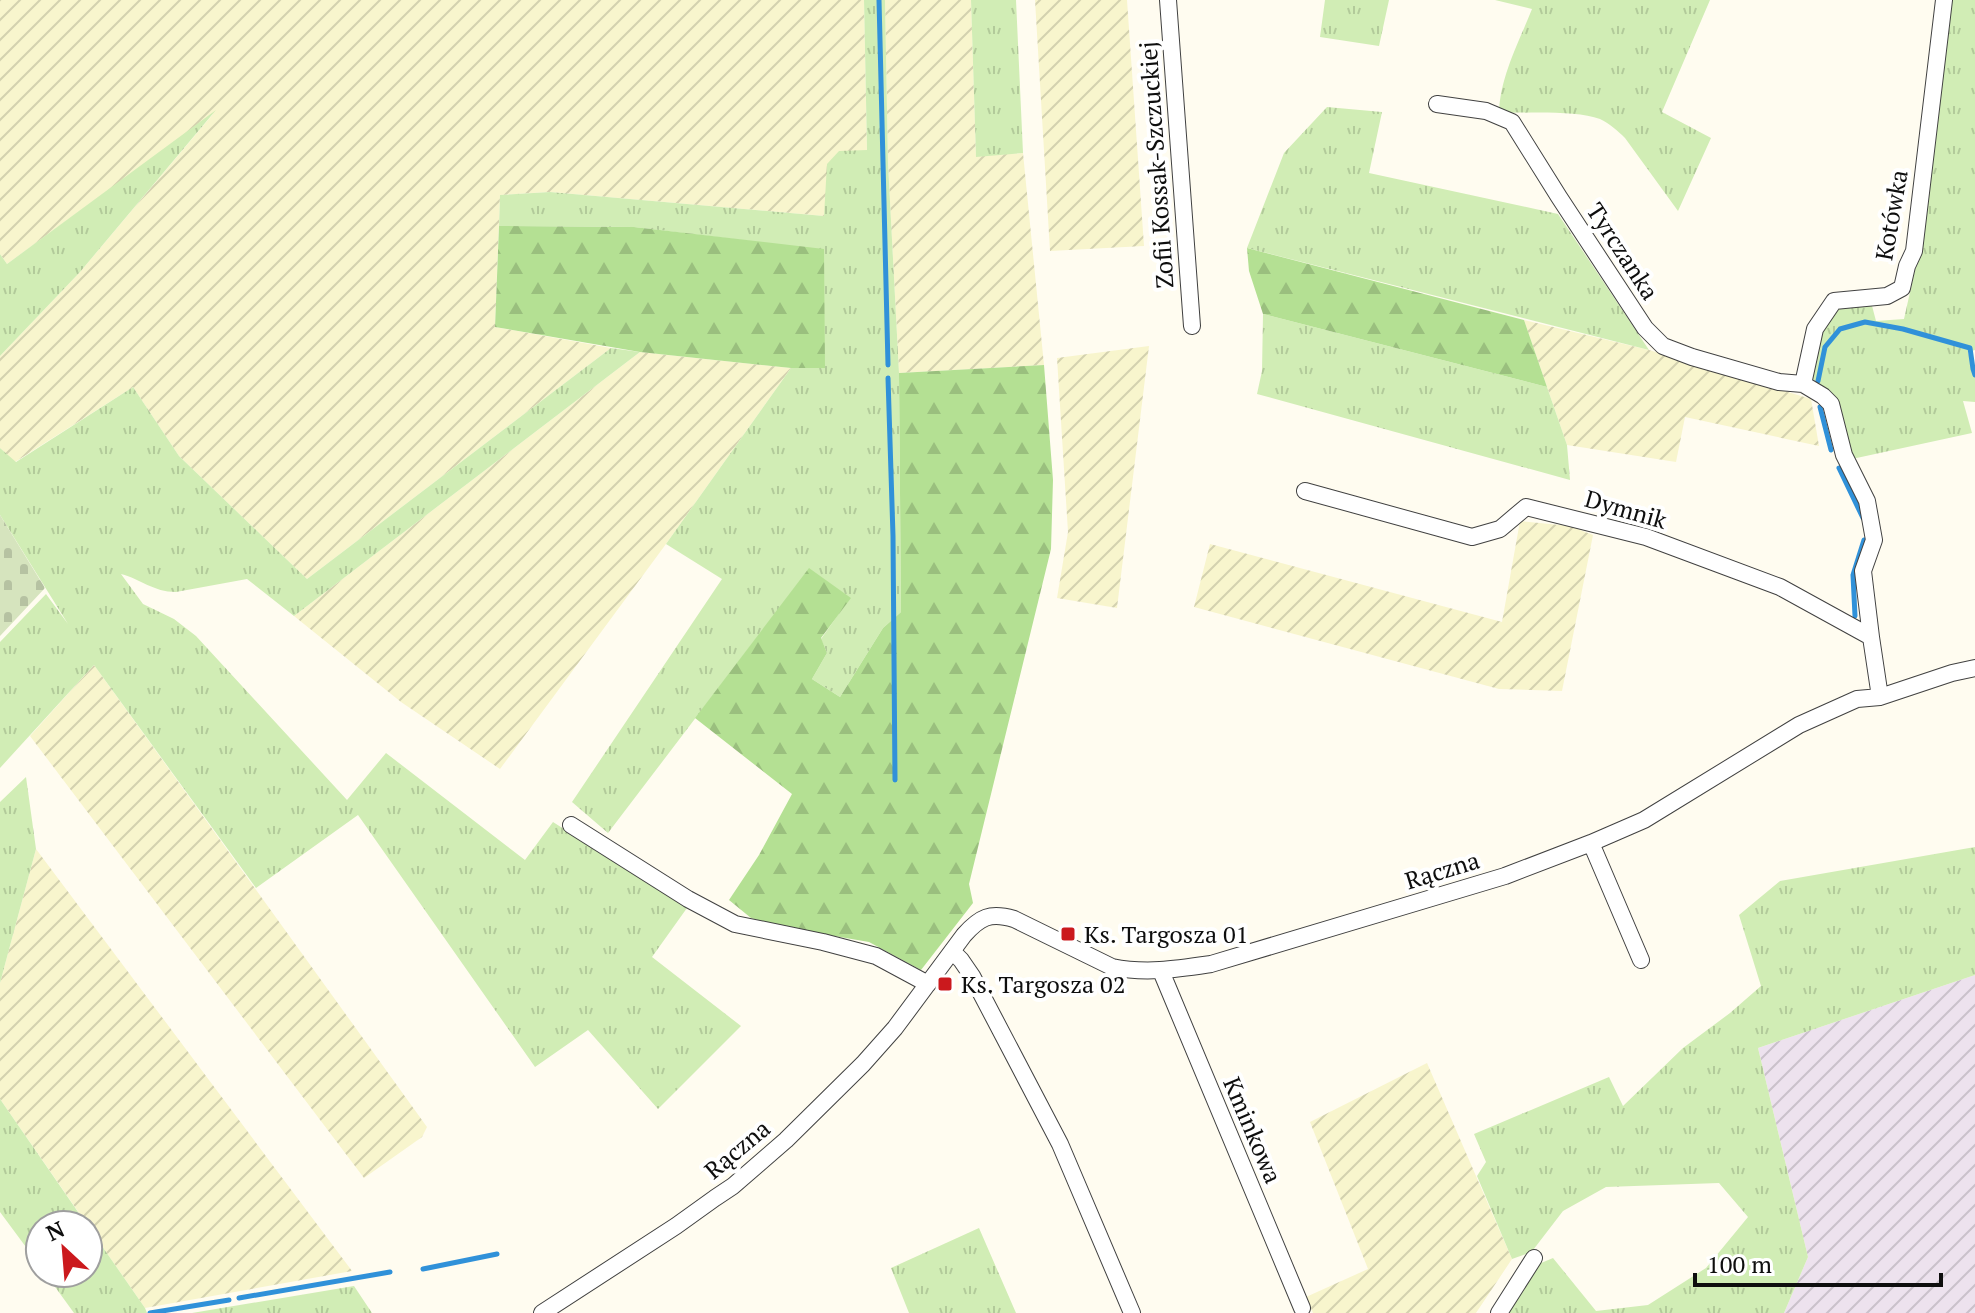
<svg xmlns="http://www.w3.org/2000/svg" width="1975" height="1313" font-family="'PT Serif',serif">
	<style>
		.industrial { fill: url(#industrial-furrows) }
		.farmland { fill: url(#farmland-furrows) }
		.grass { fill: url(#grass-tufts) }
		.forest { fill: url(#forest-firs) }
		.cemetery { fill: url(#cemetery-stones) }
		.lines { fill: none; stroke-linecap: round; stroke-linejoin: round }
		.stream { stroke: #3091d9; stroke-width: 5 }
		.minor-casing { stroke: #414141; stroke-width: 18 }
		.minor { stroke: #fff; stroke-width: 16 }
		.poi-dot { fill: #cb191d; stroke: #fff; stroke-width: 3 }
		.labels { text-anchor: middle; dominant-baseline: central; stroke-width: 8; stroke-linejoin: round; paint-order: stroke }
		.street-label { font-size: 24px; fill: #0e0e0e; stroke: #fff }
		.poi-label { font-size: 24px; fill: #0e0e0e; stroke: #fff; text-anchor: start }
	</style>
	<defs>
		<pattern id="industrial-furrows" width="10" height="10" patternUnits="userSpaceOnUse" patternTransform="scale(2)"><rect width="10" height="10" fill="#ede2ee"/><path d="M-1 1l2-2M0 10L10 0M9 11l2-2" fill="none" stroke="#cac1cb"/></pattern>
		<pattern id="farmland-furrows" width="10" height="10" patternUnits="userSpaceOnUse" patternTransform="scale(2)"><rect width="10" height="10" fill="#f8f5cd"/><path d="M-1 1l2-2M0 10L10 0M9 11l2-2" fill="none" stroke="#d3d1af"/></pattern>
		<pattern id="grass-tufts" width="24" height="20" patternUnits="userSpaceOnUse" patternTransform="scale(2)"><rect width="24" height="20" fill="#d1edb5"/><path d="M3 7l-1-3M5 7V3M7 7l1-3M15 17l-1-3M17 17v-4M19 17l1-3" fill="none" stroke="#b2ca9a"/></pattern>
		<pattern id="forest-firs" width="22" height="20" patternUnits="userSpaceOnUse" patternTransform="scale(2)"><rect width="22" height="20" fill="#b4e093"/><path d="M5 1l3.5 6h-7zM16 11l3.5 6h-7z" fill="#9abf7e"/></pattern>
		<pattern id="cemetery-stones" width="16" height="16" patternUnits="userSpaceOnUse" patternTransform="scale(2)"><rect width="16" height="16" fill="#d6e4be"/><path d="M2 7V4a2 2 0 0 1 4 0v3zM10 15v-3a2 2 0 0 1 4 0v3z" fill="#b6c2a2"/></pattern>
	</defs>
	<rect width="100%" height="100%" fill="#fffcf0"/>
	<path class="industrial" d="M1975 975V1313H1784L1808 1257 1758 1048Z"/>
	<path class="farmland" d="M0 0H864L867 151H839L824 216 550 192 500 195 495 327 611 348 307 579 179 456 133 387 15 462 0 448V356L80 272 213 114 7 264 0 254Z
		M885 0H971L976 156 1023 153 1044 365 899 373 888 163Z
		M1035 0H1127L1144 246 1050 251Z
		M1524 320 1649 350 1811 399 1819 446 1685 417 1676 462 1567 445Z
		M1149 346 1117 608 1057 598 1068 532 1057 358Z
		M640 352 791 368 666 544 500 769 401 702 294 616Z
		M1520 521 1570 526 1593 535 1562 691 1499 689 1194 607 1210 544 1502 622Z
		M94 665 427 1127 422 1137 364 1178 30 736Z
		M36 849 352 1271 145 1308 0 1099V983Z
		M1427 1063 1512 1259 1476 1313H1313L1306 1297 1368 1269 1310 1122Z"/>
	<path class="grass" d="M864 0H885L888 163 899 373 901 612 883 628 840 697 812 679 827 653 821 639 850 598 809 569 608 833 572 802 722 579 666 544 791 368 824 367V250L634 227 499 226 500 195 550 192 824 216 827 164 839 151 867 150Z
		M971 0H1016L1023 153 976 157Z
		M1325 0H1389L1379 46 1320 37Z
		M1495 0H1710L1662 112 1711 138 1678 211 1625 138C1618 131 1609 123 1600 119 1576 110 1525 113 1499 113 1500 77 1519 42 1532 9Z
		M1952 0H1975V350L1968 352 1975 376V402L1963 401 1972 433 1852 459 1831 396 1824 387 1811 378C1814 353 1819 330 1834 310L1871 302 1876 321 1904 319 1921 243Z
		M1327 107 1382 112 1369 173 1558 214 1649 350 1247 248 1284 153Z
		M216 110 80 272 0 356V254L7 264Z
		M1263 314 1547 387 1567 445 1570 480 1257 394 1262 371Z
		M611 348 640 352 294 616 247 579 176 592C153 592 141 579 121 574L143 604 174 619 196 636 347 800 386 753 525 860 553 822 687 908 652 957 741 1026 658 1109 588 1030 535 1067 358 815 256 888 94 665 0 768V642L46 594 68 624 0 515V448L16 462 133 387 179 456 307 579Z
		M26 777 36 849 0 983V802Z
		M1975 847V975L1758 1048 1808 1257 1784 1313H1504L1534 1266 1553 1258 1596 1311 1648 1305 1706 1268 1748 1217 1719 1183 1606 1187 1563 1211 1530 1254H1526L1512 1259 1477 1176 1486 1162 1474 1134 1609 1077 1623 1106 1683 1048 1730 1013 1761 986 1739 915 1780 881Z
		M0 1099 87 1225H40V1266L0 1212Z
		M88 1226 145 1308 147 1313H74L45 1273H88Z
		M979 1228 1016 1313H909L891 1268Z
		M354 1286 372 1313H192Z"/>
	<path class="forest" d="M499 226 634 227 824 249 825 368H791L640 352 495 327Z
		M1247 248 1524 320 1547 387 1263 314 1249 271Z
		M1044 365 1053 480 1051 549 969 884 973 903 921 970 869 942 782 927 751 918 729 900 759 855 792 794 695 718 809 568 851 598 821 638 827 653 812 679 840 697 883 628 901 612 899 373Z"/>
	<path class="cemetery" d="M0 515 45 588 0 636Z"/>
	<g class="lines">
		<path class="stream" d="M879 0 888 365
			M888 378 893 536 895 780
			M1818 381 1825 347 1840 329 1865 322 1903 329 1970 348 1973 369 1975 375
			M1820 407 1831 450
			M1839 468 1863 518
			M1855 616 1853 575 1864 540
			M423 1269 497 1254
			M239 1298 390 1272
			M150 1313 229 1300"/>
		<g class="minor-casing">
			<path id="minor" d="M1168 0 1192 326
				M1437 104 1486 111 1512 122 1559 197 1645 328 1663 346 1692 357 1779 382 1803 384
				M1305 491 1472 537 1500 529 1526 507 1646 537 1780 587 1871 637 1880 697
				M1871 637 1863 571 1874 540 1867 501 1844 455 1831 404 1823 396 1803 384 1815 329 1834 301 1887 296 1902 288 1907 266 1914 251 1944 0
				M571 825 688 899 735 924 823 942 876 956 928 984
				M1591 843 1641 960
				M952 951 961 960 972 976 1060 1144 1132 1313
				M1161 971 1302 1308
				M542 1313 676 1226 715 1198 733 1186 786 1140 863 1064 895 1028 964 935C980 917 990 912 1014 919L1112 967C1146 974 1177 969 1211 964L1505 876 1591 843 1644 820 1799 725 1857 699 1880 697 1952 673 1975 668
				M1499 1313 1534 1258"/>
		</g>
		<use href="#minor" class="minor"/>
	</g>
	<g class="poi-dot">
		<rect x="1060" y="926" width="16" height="16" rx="4"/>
		<rect x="937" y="976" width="16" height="16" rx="4"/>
	</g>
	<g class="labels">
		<g class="street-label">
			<text transform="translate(1156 165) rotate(-94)">Zofii Kossak-Szczuckiej</text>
			<text transform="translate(1891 215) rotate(-80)">Kotówka</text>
			<text transform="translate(1623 251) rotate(57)">Tyrczanka</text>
			<text transform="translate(1626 509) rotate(16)">Dymnik</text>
			<text transform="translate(1442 870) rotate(-17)">Rączna</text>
			<text transform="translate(1253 1130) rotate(67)">Kminkowa</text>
			<text transform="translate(737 1149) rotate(-40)">Rączna</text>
		</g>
		<g class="poi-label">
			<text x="1084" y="934">Ks. Targosza 01</text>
			<text x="961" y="984">Ks. Targosza 02</text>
		</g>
	</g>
	<g transform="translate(64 1249) rotate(334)"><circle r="38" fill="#ffffff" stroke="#9f9f9f" stroke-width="2"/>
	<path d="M0-6L14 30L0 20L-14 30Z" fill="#cb191d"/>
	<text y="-12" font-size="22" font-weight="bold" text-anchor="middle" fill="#0e0e0e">N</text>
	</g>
	<path d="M1695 1273v12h246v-12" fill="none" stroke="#0e0e0e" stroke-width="4"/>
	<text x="1707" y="1273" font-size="24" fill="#0e0e0e" stroke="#ffffff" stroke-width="6" paint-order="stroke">100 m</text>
</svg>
